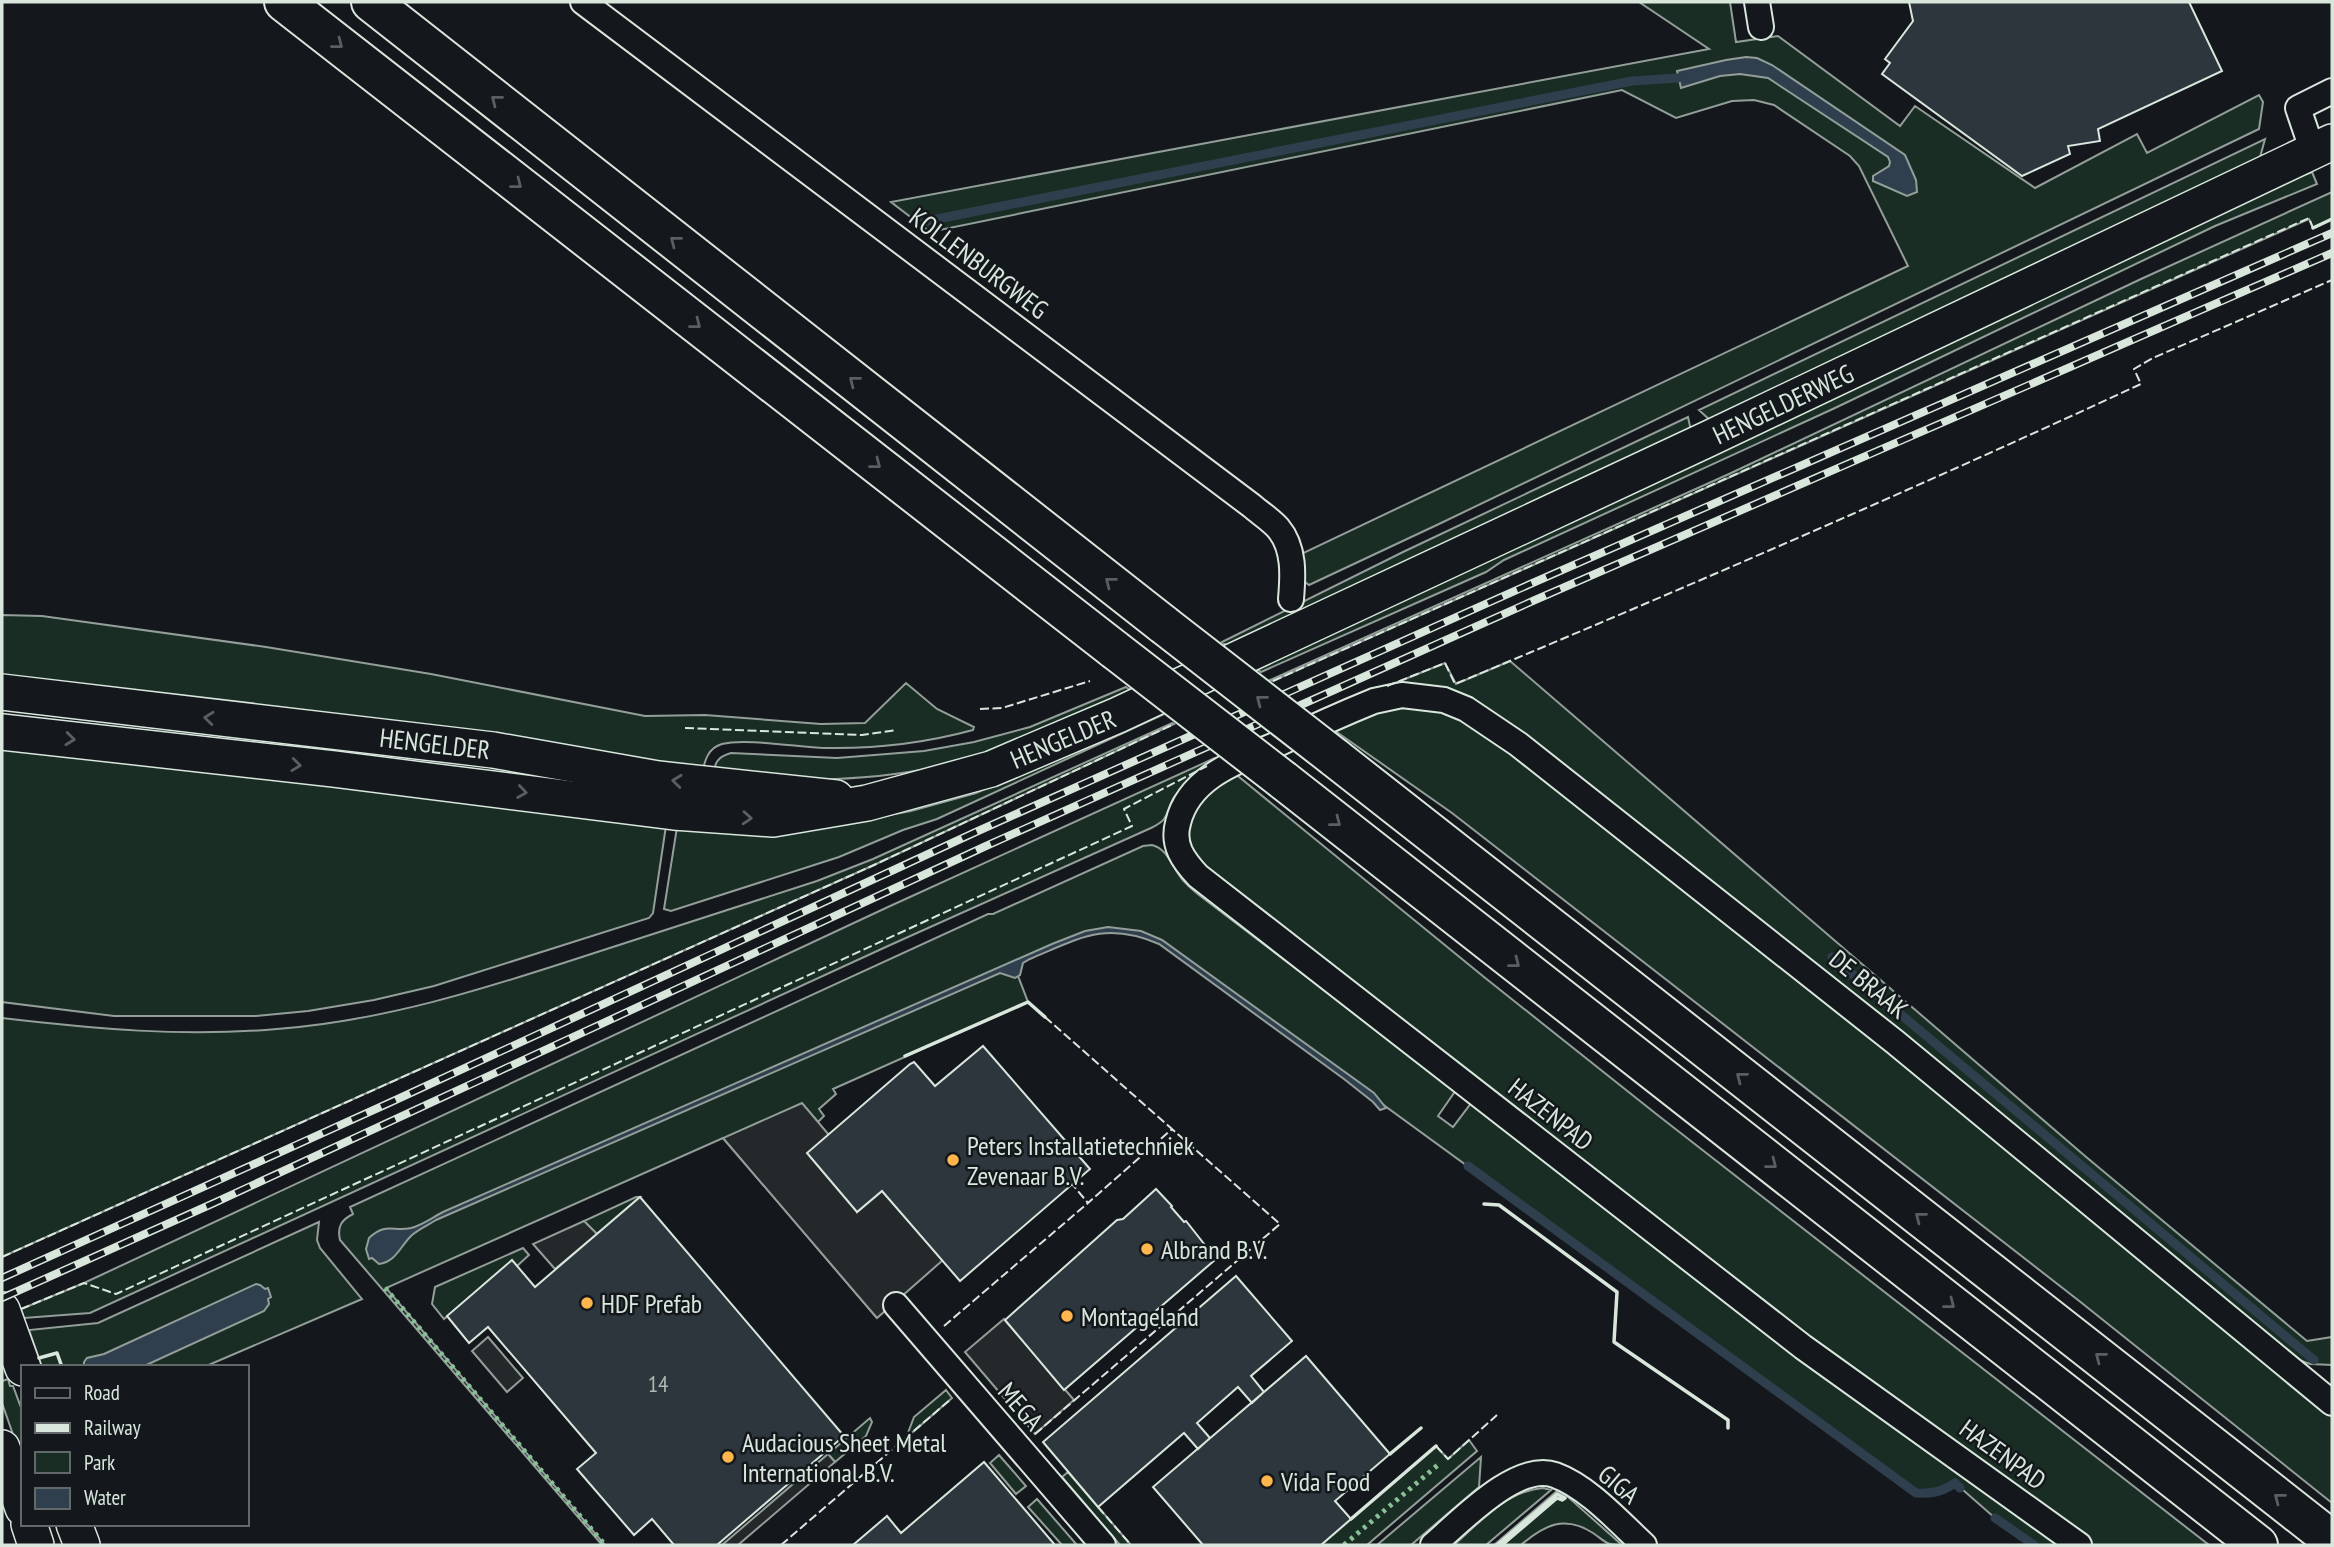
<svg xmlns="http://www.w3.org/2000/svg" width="2334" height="1547" font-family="'PT Sans Narrow',sans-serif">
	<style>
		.green { fill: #1a2d24; stroke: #939e99; stroke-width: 2 }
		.parking { fill: #24282b; stroke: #939e99; stroke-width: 2 }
		.water { fill: #2f3f4d; stroke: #939e99; stroke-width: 2 }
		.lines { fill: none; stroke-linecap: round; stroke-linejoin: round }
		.stream { stroke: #2f3f4d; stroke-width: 9 }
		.building { fill: #2c363c; stroke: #d8e6dc; stroke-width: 2 }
		.street-casing { stroke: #d8e6dc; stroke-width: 28 }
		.secondary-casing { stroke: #d8e6dc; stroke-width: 38 }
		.highway-casing { stroke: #d8e6dc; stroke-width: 42 }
		.street { stroke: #14181c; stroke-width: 24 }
		.secondary { stroke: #14181c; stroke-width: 35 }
		.highway { stroke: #14181c; stroke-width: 38 }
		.rail-casing { stroke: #d8e6dc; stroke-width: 8 }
		.rail { stroke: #14181c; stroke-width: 5; stroke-dasharray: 16; stroke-linecap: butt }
		.highway-bridge-casing { stroke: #d8e6dc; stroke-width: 42; stroke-linecap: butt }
		.highway-bridge { stroke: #14181c; stroke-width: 38 }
		.hedge { stroke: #8ac095; stroke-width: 5; stroke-dasharray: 3.5 5; stroke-linecap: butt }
		.fence { stroke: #d8e6dc; stroke-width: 2; stroke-dasharray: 9 3.5; stroke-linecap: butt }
		.wall { stroke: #d8e6dc; stroke-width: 3.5 }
		.oneway { stroke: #59605f }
		.poi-dot { fill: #ffb74d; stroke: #14181c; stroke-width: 2.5 }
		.labels { text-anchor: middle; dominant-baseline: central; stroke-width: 5; stroke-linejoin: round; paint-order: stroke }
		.number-label { font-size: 23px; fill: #adbab4 }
		.street-label { font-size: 26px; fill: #d8e6dc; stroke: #14181c }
		.poi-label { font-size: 26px; fill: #d8e6dc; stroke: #14181c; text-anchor: start }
	</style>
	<rect width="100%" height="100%" fill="#14181c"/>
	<path class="green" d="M1639 2H1730L1736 42 1778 36 1900 126 1915 106 2035 188 2137 134 2147 153 2259 95 2263 102 2259 129 1439 524 1309 585 1300 578 1299 555 1908 266 1859 166 1850 156 1774 105 1754 100 1732 101 1676 118 1622 90 930 232 891 202 1709 49Z
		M2265 139 2259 161 1712 422 1699 410Z
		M2312 172 2317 184 2215 226 1835 408 1504 560 1486 572 1261 672 1257 669 2257 194Z
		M2332 192V219L2313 228 2309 219 1273 681 1270 680 1729 474 2141 279Z
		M1688 417 1691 431 1231 649 1222 642 1403 552Z
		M2 615 42 616 266 647 431 674 645 716 705 715 821 724 865 723 906 683 937 709 974 727 973 730C925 743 874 749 824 748 798 747 745 738 722 744 708 748 705 760 702 773L2 682Z
		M1510 661 2085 1156 2307 1341 2332 1337V1365L2310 1364 2291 1357 1461 696 1315 715 1445 663 1456 684Z
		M1126 687 1134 693C1073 719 1013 749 949 764 871 783 793 781 714 777 714 763 717 757 731 753L837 758 924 751 974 742 1030 727Z
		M1402 706 1461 715 1721 912 2332 1415V1503L2078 1300 1452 813 1331 728 1375 710Z
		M1158 712 1162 715 937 819 903 830 839 857 671 911 664 909 678 821 852 822 911 811 976 793Z
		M1172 723 1174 724 874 865 2 1257V1018C95 1029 182 1037 277 1029 383 1021 484 989 585 956 663 931 740 906 817 881L873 859Z
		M2 742 667 819 653 913 649 918 434 986 374 1000 308 1011 256 1016H114L2 1002Z
		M1215 758 1223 763C1206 773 1184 781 1173 799 1165 814 1170 819 1151 828L888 946 90 1313 24 1318 21 1309 84 1283 888 907Z
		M1233 772 1484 977 1655 1113 2209 1545H2089L1885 1399 1190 857 1187 819 1194 803Z
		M1152 845C1168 849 1172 867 1182 879 1187 885 1193 890 1199 895L1456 1090 1438 1116 1453 1127 1472 1102 2069 1545H2034L1995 1518 1955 1483C1942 1492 1931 1494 1916 1493 1664 1308 1409 1125 1157 940L1129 930 1100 929 1013 963 1028 1002 833 1089 836 1094 819 1109 824 1116 818 1122 803 1105 877 1318 723 1138 386 1288 605 1545H602L340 1240C337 1227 341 1220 353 1214L350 1207 988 914H993L1143 846Z
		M636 1197H640L597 1234 584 1221Z
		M319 1222 317 1240 320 1248 362 1299 204 1367H42L29 1330 98 1323Z
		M523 1248 529 1255 517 1266 512 1261 444 1319 432 1304 435 1287Z
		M8 1379 10 1386H13L23 1413V1463L2 1403V1381Z
		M946 1390 952 1398 906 1438 914 1417Z
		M870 1418 872 1422 866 1436 835 1462 828 1454Z
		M1469 1440 1477 1451 1367 1545H1321L1436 1446 1448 1459Z
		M999 1455 1026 1486 1016 1494 990 1463Z
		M1481 1457 1479 1487 1411 1545H1377Z
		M1068 1472 1131 1545H1120L1062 1477Z
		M1543 1488 1551 1490 1486 1545H1454C1480 1522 1506 1491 1543 1488Z
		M1557 1491 1567 1496 1622 1545C1605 1545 1606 1542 1593 1533 1564 1514 1543 1526 1521 1545H1502L1557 1498 1562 1500 1564 1498 1557 1494 1497 1545H1494Z
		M1037 1499 1077 1545H1062L1028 1507Z"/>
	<path class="parking" d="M802 1103 829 1135 857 1212 882 1191 943 1260 877 1318 723 1138Z
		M584 1221 597 1234 555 1269 533 1244Z
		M1004 1319 1074 1400 1035 1434 965 1352Z
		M488 1337 523 1378 507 1392 472 1351Z
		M828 1454 835 1462 738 1545H722Z"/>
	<path class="water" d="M1746 57 1757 58 1772 65 1905 155 1916 180 1917 192 1907 196 1873 181V176L1889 166 1890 162 1888 157 1768 78 1740 74 1720 76 1681 88 1677 71 1726 60Z
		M1108 927 1141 931 1162 940 1374 1093 1386 1108 1380 1110 1373 1102 1344 1079 1159 944C1105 921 1080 938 1030 959L1023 963 1020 975 1015 978 1000 973 436 1220C428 1225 419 1229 412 1235 401 1245 396 1262 379 1264L372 1258 369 1259 366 1249 369 1238C386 1222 393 1232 411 1228 423 1225 433 1217 443 1212L1052 944 1085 931Z
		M256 1284 260 1285 265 1289 268 1288 271 1297 268 1299 269 1304 264 1311 142 1367H84V1362L87 1358 104 1354Z"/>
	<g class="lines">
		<path class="stream" d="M917 223 1632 81 1678 78
			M1832 957 2314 1360
			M1468 1166 1916 1493C1931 1494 1942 1492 1955 1483L1960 1488
			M1995 1518 2034 1545"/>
	</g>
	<path class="building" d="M1909 2H2189L2222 71 2098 129 2100 141 2068 146 2070 154 2022 176 1882 74 1890 63 1885 59 1913 21Z
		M983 1046 1090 1169 960 1281 882 1191 857 1212 807 1153 910 1064 914 1062 935 1086Z
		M1156 1189 1172 1206 1171 1207 1184 1222 1186 1221 1216 1259 1064 1390 1005 1320 1117 1220 1123 1219Z
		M640 1197 844 1436 717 1545H674L652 1519 634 1535 577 1469 596 1453 488 1327 469 1343 447 1316 512 1260 535 1287Z
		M1236 1276 1292 1341 1251 1376 1264 1392 1252 1403 1238 1387 1197 1423 1210 1438 1198 1449 1184 1433 1098 1507 1043 1442Z
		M1306 1356 1390 1454 1335 1501 1351 1519 1321 1545H1203L1153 1487Z
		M984 1462 1055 1545H853L887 1516 901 1533Z"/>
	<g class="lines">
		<g class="street-casing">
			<path id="street" d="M583 2 1252 506C1260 513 1271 520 1278 528 1295 548 1293 576 1291 599
				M1757 2 1761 27
				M2313 152 2298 108 2332 91
				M896 1305 1103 1545
				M1433 1545C1460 1522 1517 1461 1555 1475 1588 1487 1619 1522 1644 1545
				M2079 1545 1803 1347 1198 876C1183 860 1172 845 1178 823 1189 776 1240 760 1280 743 1311 728 1342 714 1374 701L1402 695 1444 700 1466 709 1518 744 1895 1042 2332 1403"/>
		</g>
		<g class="secondary-casing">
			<g id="secondary">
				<path id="s1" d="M2 692 493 750 658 779 836 798"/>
				<path id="s2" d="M2 732 334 769 674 812 773 819 867 803 991 769 1118 715 1708 439 2332 142"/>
				<path d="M2 1310 23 1368"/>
				<path d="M2 1448 23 1508"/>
				<path d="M29 1524 36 1545"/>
				<path d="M74 1524 82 1545"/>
			</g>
		</g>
		<g class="highway-casing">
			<path id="highway" d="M284 2 1115 650
				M371 2 1164 625
				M1334 757 2332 1540
				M1283 780 2258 1545"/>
		</g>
		<use href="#street" class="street"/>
		<use href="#secondary" class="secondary"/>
		<use href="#highway" class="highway"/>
		<g class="rail-casing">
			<path id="rail" d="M2 1278 389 1103 978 831 1528 585 2332 233
				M2 1298 214 1203 986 846 1535 600 2332 253"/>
		</g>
		<use href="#rail" class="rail"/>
		<g class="highway-bridge-casing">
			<path id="highway-bridge" d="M1164 625 1334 757
				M1115 650 1283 780"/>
		</g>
		<use href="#highway-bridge" class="highway-bridge"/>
		<path class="hedge" d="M385 1288 605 1545
			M1344 1545 1439 1464"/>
		<path class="fence" d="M1273 681 2309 218 2313 228
			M1387 686 1445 663 1455 684C1685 588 1914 489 2141 384L2134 369 2153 358 2332 280
			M980 709 1002 708 1090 681
			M685 728 862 735 897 730
			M1045 1017 1172 1129 1088 1203 1072 1184
			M2 1257 874 865 1174 724
			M21 1309 84 1283 116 1294 1132 826 1124 809 1207 766
			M944 1326 1088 1203
			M1035 1434 1280 1224 1172 1129
			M1436 1446 1448 1459 1497 1415
			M1098 1507 1131 1545
			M781 1545 951 1399"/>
		<path class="wall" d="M2313 228 2332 219
			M905 1056 1028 1002 1045 1017
			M1484 1204 1499 1205 1617 1292 1614 1342 1728 1420V1428
			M39 1358 57 1353 62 1367
			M1390 1454 1421 1428
			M1351 1519 1436 1446
			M1497 1545 1557 1494 1565 1498 1562 1500 1557 1498 1502 1545"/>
	</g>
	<defs><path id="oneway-chevron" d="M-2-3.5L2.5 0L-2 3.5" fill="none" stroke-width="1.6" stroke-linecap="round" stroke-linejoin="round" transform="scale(1.75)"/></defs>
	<g class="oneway">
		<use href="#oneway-chevron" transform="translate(338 44) rotate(38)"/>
		<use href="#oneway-chevron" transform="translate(496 100) rotate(-142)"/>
		<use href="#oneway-chevron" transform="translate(517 184) rotate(38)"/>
		<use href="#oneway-chevron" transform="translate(675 241) rotate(-142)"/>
		<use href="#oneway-chevron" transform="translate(696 324) rotate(38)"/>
		<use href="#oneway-chevron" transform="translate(854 381) rotate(-142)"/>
		<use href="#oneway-chevron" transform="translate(876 464) rotate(38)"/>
		<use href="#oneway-chevron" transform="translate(1110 582) rotate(-142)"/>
		<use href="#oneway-chevron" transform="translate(1261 700) rotate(-142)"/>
		<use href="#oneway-chevron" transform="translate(209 718) rotate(-174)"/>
		<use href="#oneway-chevron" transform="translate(70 739) rotate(6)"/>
		<use href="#oneway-chevron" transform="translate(296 765) rotate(7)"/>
		<use href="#oneway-chevron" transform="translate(677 781) rotate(-174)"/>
		<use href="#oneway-chevron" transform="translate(522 792) rotate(8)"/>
		<use href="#oneway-chevron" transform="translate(747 818) rotate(4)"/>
		<use href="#oneway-chevron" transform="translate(1336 822) rotate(38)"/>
		<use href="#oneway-chevron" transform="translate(1515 963) rotate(38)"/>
		<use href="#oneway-chevron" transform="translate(1741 1077) rotate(-142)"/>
		<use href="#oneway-chevron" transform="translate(1772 1164) rotate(38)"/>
		<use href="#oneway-chevron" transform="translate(1920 1217) rotate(-142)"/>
		<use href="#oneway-chevron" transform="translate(1950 1304) rotate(38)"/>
		<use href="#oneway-chevron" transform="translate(2100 1357) rotate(-142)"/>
		<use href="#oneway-chevron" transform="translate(2279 1498) rotate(-142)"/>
	</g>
	<g class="poi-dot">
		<circle cx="953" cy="1160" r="7"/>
		<circle cx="1147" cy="1249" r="7"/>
		<circle cx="587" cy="1303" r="7"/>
		<circle cx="1067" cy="1316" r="7"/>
		<circle cx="728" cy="1457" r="7"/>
		<circle cx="1267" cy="1481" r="7"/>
	</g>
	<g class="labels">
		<g class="number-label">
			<text x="658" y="1383">14</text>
		</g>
		<g class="street-label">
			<text transform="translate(979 263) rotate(37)">KOLLENBURGWEG</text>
			<text stroke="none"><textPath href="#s2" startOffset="1872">HENGELDERWEG</textPath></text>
			<text stroke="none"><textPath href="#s2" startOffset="1078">HENGELDER</textPath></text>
			<text stroke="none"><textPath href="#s1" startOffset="436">HENGELDER</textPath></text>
			<text transform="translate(1869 984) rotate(39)">DE BRAAK</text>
			<text transform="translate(1551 1114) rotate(38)">HAZENPAD</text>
			<text transform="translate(1021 1406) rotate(49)">MEGA</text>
			<text transform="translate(2003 1454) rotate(36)">HAZENPAD</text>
			<text transform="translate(1619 1484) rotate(40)">GIGA</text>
		</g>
		<g class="poi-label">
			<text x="967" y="1145">Peters Installatietechniek<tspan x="967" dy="30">Zevenaar B.V.</tspan></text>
			<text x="1161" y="1249">Albrand B.V.</text>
			<text x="601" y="1303">HDF Prefab</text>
			<text x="1081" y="1316">Montageland</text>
			<text x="742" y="1442">Audacious Sheet Metal<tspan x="742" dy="30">International B.V.</tspan></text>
			<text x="1281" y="1481">Vida Food</text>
		</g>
	</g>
	<rect width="2334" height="1547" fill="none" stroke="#d8e6dc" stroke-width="7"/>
	<rect x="21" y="1365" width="228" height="161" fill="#14181c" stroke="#626a69" stroke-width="2"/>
	<rect x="35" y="1388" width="35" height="10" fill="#14181c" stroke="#626a69" stroke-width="2"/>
	<text x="84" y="1400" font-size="21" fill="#d8e6dc">Road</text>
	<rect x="35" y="1423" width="35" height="10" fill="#d8e6dc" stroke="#626a69" stroke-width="2"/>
	<text x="84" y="1435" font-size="21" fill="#d8e6dc">Railway</text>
	<rect x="35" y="1452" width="35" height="21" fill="#1a2d24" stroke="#626a69" stroke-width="2"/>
	<text x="84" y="1470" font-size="21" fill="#d8e6dc">Park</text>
	<rect x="35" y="1488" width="35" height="21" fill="#2f3f4d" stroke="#626a69" stroke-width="2"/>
	<text x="84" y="1505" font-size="21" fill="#d8e6dc">Water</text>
</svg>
